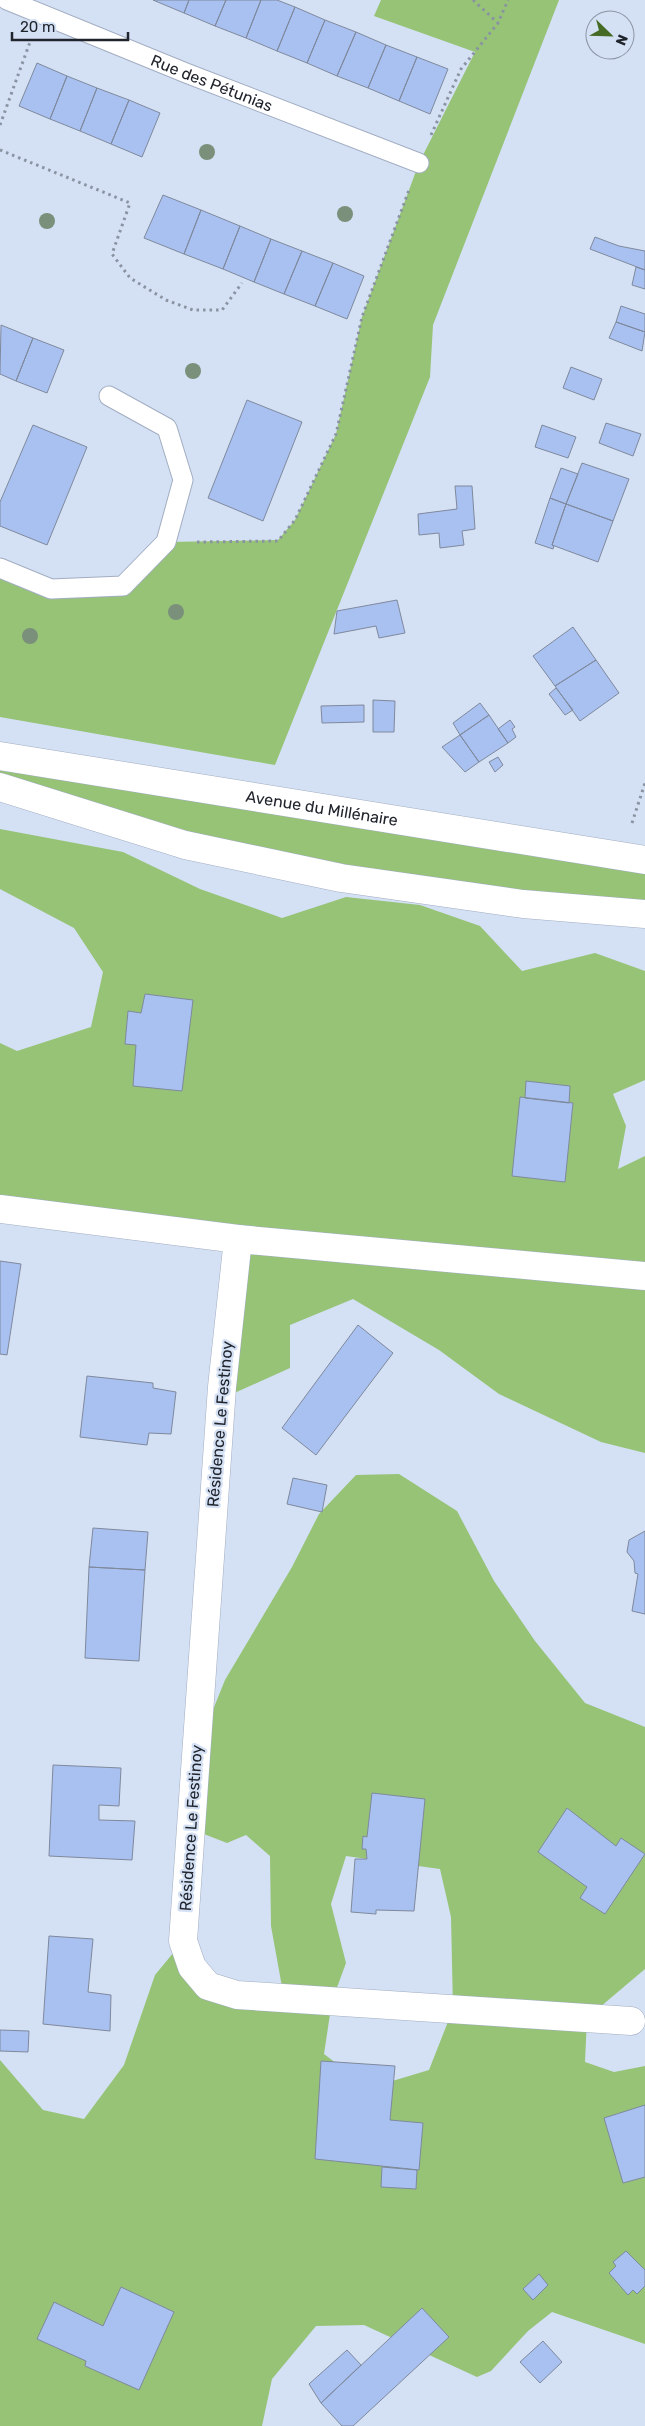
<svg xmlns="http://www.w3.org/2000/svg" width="645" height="2426" font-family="Rubik,sans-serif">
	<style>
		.green { fill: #96c376; fill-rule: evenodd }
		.building { fill: #a9c1f0; stroke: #7f899d }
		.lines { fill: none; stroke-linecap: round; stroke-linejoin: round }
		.lane-casing { stroke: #a2adc1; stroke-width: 21 }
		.street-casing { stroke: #a2adc1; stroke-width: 29 }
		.path { stroke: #8a93a2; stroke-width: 3; stroke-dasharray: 2.5 4; stroke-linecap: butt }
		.lane { stroke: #fff; stroke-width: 19 }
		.street { stroke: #fff; stroke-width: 28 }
		.tree { fill: #7a907a }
		.labels { text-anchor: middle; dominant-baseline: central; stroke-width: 4.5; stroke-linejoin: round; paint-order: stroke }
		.street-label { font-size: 16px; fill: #20242c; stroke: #d4e0f4 }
	</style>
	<rect width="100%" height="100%" fill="#d4e0f4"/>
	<path class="green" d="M381 0H559L433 325 430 377 275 765 0 717V568L51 589 123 586 166 542 278 540 295 520 336 434 362 317 419 163 475 52 374 16Z
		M0 756 645 860V914L341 878 0 787Z
		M0 829 123 852 200 889 282 918 346 897 420 905 480 926 522 971 595 953 645 971V1080L613 1094 626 1126 618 1169 645 1156V1453L601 1442 499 1394 439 1350 353 1299 290 1325V1368L221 1399 238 1239 0 1209V1043L17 1051 91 1027 103 972 74 928 0 889Z
		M399 1474 457 1511 494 1581 535 1641 585 1703 645 1727V1969L587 2018 585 2062 614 2072 645 2066V2344L552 2312 528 2331 491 2371 477 2377 364 2325 316 2326 272 2379 262 2426H0V2060L43 2110 84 2119 124 2065 155 1975 183 1941 192 1967 284 1998 271 1926 270 1856 246 1835 227 1843 191 1829 196 1752 225 1680 292 1567 319 1514 356 1475ZM346 1856 440 1869 451 1917 453 2009 429 2070 369 2088 324 2054 332 2001 346 1963 331 1904Z"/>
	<path class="building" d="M153 0H189L184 13Z
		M189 0H226L215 26 184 13Z
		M226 0H261L246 38 215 26Z
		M261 0H277L295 7 277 51 246 38Z
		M295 7 325 20 307 63 277 51Z
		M325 20 356 32 337 76 307 63Z
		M356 32 386 45 368 88 337 76Z
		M386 45 417 57 399 101 368 88Z
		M417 57 448 69 430 114 399 101Z
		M37 63 67 76 50 119 19 106Z
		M67 76 97 88 80 131 50 119Z
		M97 88 129 100 111 144 80 131Z
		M129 100 160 113 142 157 111 144Z
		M163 195 201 210 184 254 144 238Z
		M201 210 240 226 223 269 184 254Z
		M240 226 271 239 254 282 223 269Z
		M595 237 619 246 645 251V270L590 249Z
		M271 239 302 251 284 294 254 282Z
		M302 251 333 263 315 306 284 294Z
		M333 263 364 276 347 319 315 306Z
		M636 267 645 270V289L632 285Z
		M621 306 645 314V332L616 322Z
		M616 322 645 332 642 351 609 338Z
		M1 325 33 338 16 381 0 374Z
		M33 338 64 350 47 393 16 381Z
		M571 367 602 379 594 400 563 388Z
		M247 400 302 422 263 521 208 498Z
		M606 423 641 434 633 456 599 443Z
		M33 425 87 447 47 545 0 526V502Z
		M542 425 576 437 568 458 535 447Z
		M582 463 629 479 613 521 566 504Z
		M561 468 578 474 566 504 550 498Z
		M455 486H472L475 529 462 531 464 545 440 548 439 533 419 535 418 514 457 509Z
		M550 498 566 504 552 545 554 546 553 549 535 543Z
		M566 504 613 521 598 562 552 545Z
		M397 600 405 633 379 638 376 626 334 634 337 611Z
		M573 627 596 660 555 686 533 656Z
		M596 660 619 693 580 721 555 686Z
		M556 688 573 710 565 715 549 694Z
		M373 700 395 701 394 732H373Z
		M480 703 489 715 460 735 453 723Z
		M364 705V722L322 723 321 706Z
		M489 715 508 743 479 762 460 735Z
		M510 720 515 727 512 729 516 737 508 743 498 729Z
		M460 735 479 762 465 772 442 747Z
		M498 757 503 765 495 772 489 762Z
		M145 994 193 1000 182 1091 133 1086 136 1045 125 1044 128 1011 141 1013Z
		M526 1081 570 1086 569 1103 525 1098Z
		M520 1097 573 1103 565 1182 512 1176Z
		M0 1261 21 1264 7 1355 0 1354Z
		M358 1325 393 1353 316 1455 282 1428Z
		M87 1376 153 1383V1388L176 1392 171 1434 149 1433 147 1445 80 1437Z
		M293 1478 327 1485 322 1512 287 1504Z
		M93 1528 148 1532 145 1570 89 1567Z
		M645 1531V1614L632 1611 638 1574 635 1573 634 1561 627 1552 629 1540Z
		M89 1567 145 1570 139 1661 85 1658Z
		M53 1765 121 1768 119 1806 99 1805V1820L135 1821 132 1860 49 1856Z
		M372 1793 425 1799 414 1911 376 1910V1914L351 1912 355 1859H367L366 1849H362L363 1836 367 1837Z
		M567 1808 616 1846 621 1838 645 1854 605 1914 580 1898 587 1887 538 1852Z
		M49 1936 93 1939 88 1992 111 1995 110 2031 43 2024Z
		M0 2030 29 2031 28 2052 0 2051Z
		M321 2061 395 2066 390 2120 423 2123 419 2170 315 2159Z
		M645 2105V2177L623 2183 604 2118Z
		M382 2167 417 2170 416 2189 381 2187Z
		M626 2251 645 2270V2286L637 2294 633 2290 628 2295 609 2273 616 2266 613 2262Z
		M539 2274 548 2285 533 2300 523 2289Z
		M121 2287 174 2312 139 2390 85 2366 86 2361 37 2339 54 2302 103 2326Z
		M422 2308 449 2337 353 2426H342L321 2403Z
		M543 2341 562 2362 540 2383 520 2362Z
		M347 2350 361 2365 321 2403 309 2384Z"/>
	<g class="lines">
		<g class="lane-casing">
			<g id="lane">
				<path id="s1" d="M7 0 186 73 419 163"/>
				<path d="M0 568 51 589 123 586 166 542 183 480 167 428 109 396"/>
			</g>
		</g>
		<g class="street-casing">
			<g id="street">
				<path id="s2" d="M0 756 645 860"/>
				<path d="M0 787 185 845 341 878 523 904 645 914"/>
				<path d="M0 1209 238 1239 645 1276"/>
				<path d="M238 1239 222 1387 183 1941 192 1967 208 1986 237 1995 631 2021"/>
			</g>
		</g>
		<path class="path" d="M473 0 498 23
			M0 125 30 42
			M431 135 461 69 498 23 508 0
			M0 150 130 203 112 254 130 278 166 300 193 310H222L242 283
			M197 542 278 541 295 520 336 434 362 317 409 190
			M632 823 645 783"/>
		<use href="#lane" class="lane"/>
		<use href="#street" class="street"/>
	</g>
	<g class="tree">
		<circle cx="207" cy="152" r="8"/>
		<circle cx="345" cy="214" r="8"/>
		<circle cx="47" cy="221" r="8"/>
		<circle cx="193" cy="371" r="8"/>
		<circle cx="176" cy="612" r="8"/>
		<circle cx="30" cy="636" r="8"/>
	</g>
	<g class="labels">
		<g class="street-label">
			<text stroke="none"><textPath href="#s1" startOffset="221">Rue des Pétunias</textPath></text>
			<text stroke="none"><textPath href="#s2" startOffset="326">Avenue du Millénaire</textPath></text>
			<text transform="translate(220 1424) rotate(-85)">Résidence Le Festinoy</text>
			<text transform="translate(191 1828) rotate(-86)">Résidence Le Festinoy</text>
		</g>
	</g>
	<g transform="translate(610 35) rotate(113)"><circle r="24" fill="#d4e0f4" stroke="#8c95a4"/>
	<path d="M0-4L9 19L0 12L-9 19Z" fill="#456b25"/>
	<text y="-8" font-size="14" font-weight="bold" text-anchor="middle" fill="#20242c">N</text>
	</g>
	<path d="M12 32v8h116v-8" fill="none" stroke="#20242c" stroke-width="2.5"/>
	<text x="20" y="32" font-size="15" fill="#20242c" stroke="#d4e0f4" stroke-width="4" paint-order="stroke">20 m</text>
</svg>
